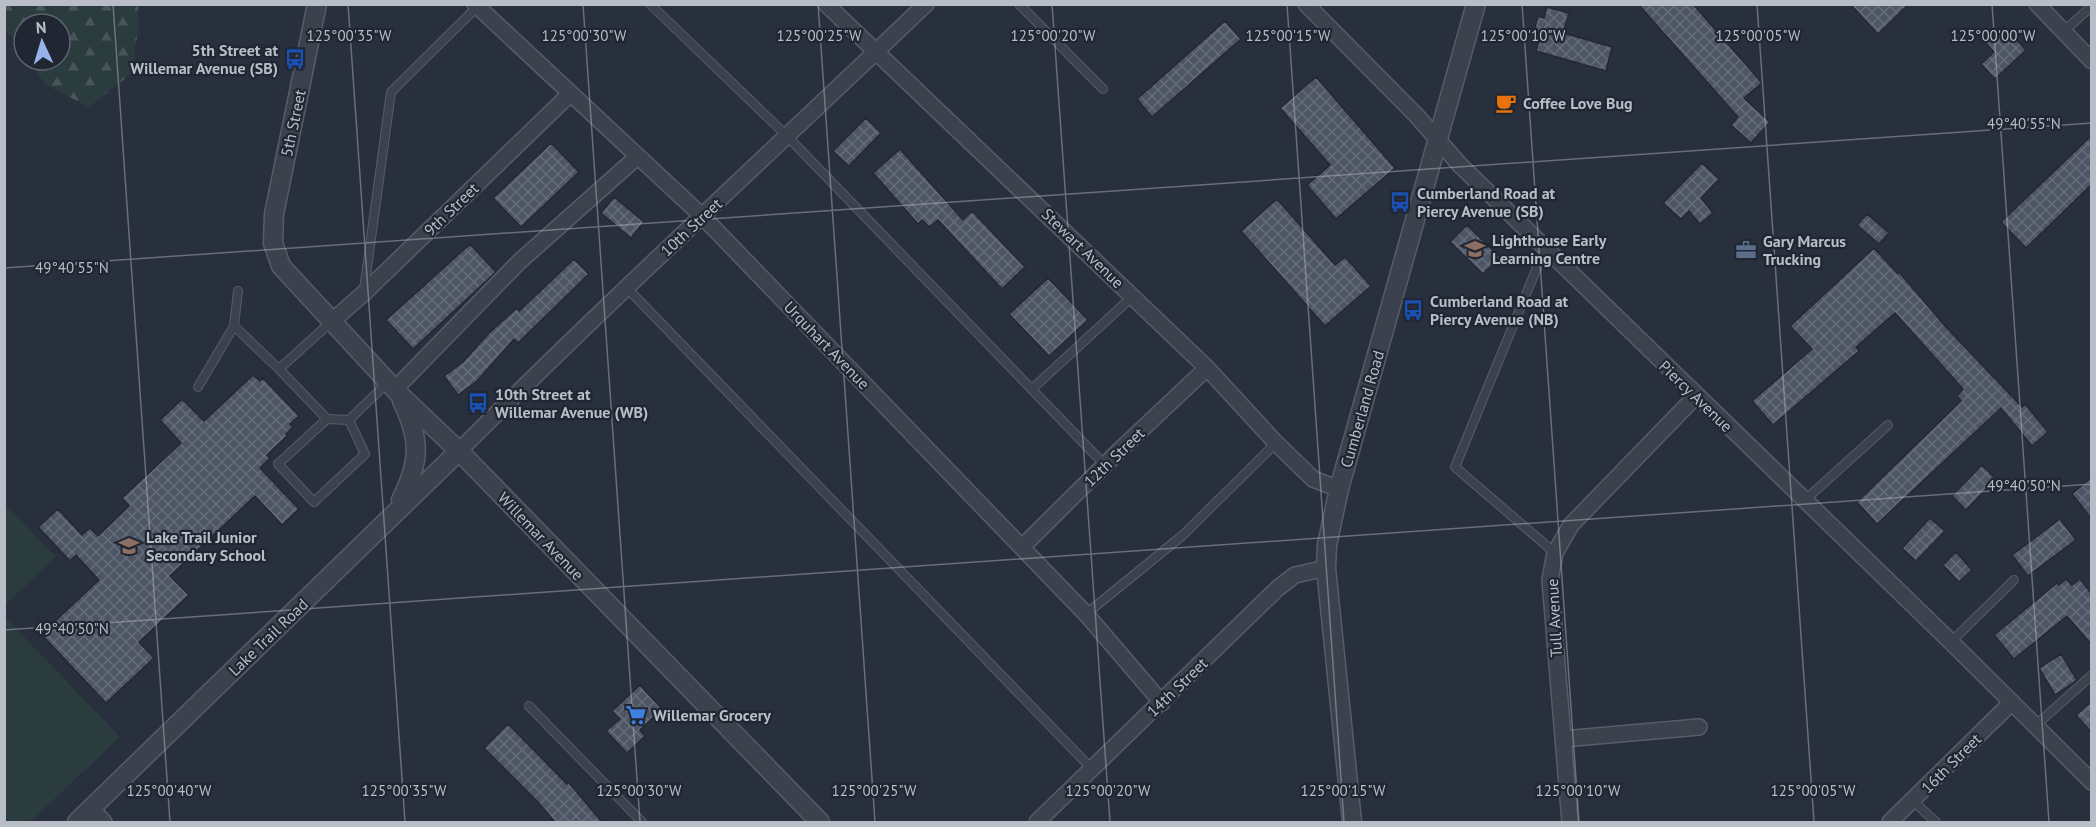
<svg xmlns="http://www.w3.org/2000/svg" width="2096" height="827" font-family="'PT Sans',sans-serif">
	<style>
		.grass { fill: #2b3c3f }
		.forest { fill: url(#forest-firs) }
		.building { fill: url(#building-cross-hatch); stroke: #232934; stroke-width: 1.5 }
		.lines { fill: none; stroke-linecap: round; stroke-linejoin: round }
		.service-casing { stroke: #575d68; stroke-width: 10 }
		.minor-casing { stroke: #575d68; stroke-width: 18 }
		.tertiary-casing { stroke: #575d68; stroke-width: 21 }
		.service { stroke: #3c424d; stroke-width: 8 }
		.minor { stroke: #3c424d; stroke-width: 15 }
		.tertiary { stroke: #3c424d; stroke-width: 18 }
		.ticks { fill: none; stroke: #b8bdc8; stroke-width: 1.5; stroke-opacity: 0.45 }
		.labels { text-anchor: middle; dominant-baseline: central; stroke-width: 4.5; stroke-linejoin: round; paint-order: stroke }
		.poi-label { font-size: 16px; font-weight: bold; fill: #b8bdc8; stroke: #202732; text-anchor: start }
		.street-label { font-size: 16px; fill: #b8bdc8; stroke: #202732 }
		.ticks-label { font-size: 15px; text-anchor: middle; fill: #b8bdc8; stroke: #202732; stroke-width: 4.5; stroke-linejoin: round; paint-order: stroke }
	</style>
	<defs>
		<pattern id="forest-firs" width="22" height="20" patternUnits="userSpaceOnUse" patternTransform="scale(1.5)"><rect width="22" height="20" fill="#2b3c3f"/><path d="M5 1l3.5 6h-7zM16 11l3.5 6h-7z" fill="#485659"/></pattern>
		<pattern id="building-cross-hatch" width="8" height="8" patternUnits="userSpaceOnUse" patternTransform="scale(1.5)"><rect width="8" height="8" fill="#4e5665"/><path d="M0 0l8 8M0 8l8-8" fill="none" stroke="#656c7a"/></pattern>
	</defs>
	<rect width="100%" height="100%" fill="#282f3d"/>
	<path class="grass" d="M5 504 56 557 5 605Z
		M5 617 120 737 30 822H5Z"/>
	<path class="forest" d="M4 5H138L139 25 131 74 89 107 46 85 28 60H60V24H24V55L5 28Z"/>
	<path class="building" d="M1638 4H1693L1762 83 1744 98 1770 122 1751 143 1731 125 1738 117Z
		M1850 4H1909L1878 34Z
		M1547 7 1569 13 1563 33 1612 47 1606 71 1536 51 1541 33 1534 31 1538 16 1544 18Z
		M1225 21 1241 39 1152 117 1137 99Z
		M2004 26 2026 50 1995 79 1981 64 1994 52 1986 43Z
		M1316 77 1395 168 1336 219 1307 185 1330 165 1280 108Z
		M1507 92 1517 102 1504 115 1494 104Z
		M866 118 881 133 849 166 833 151Z
		M2091 136V185L2026 248 2001 222Z
		M551 143 579 172 521 227 493 198Z
		M900 149 963 220 972 211 1025 267 1002 289 938 220 929 227 922 220 918 224 873 173Z
		M1702 163 1719 179 1701 198 1713 213 1700 224 1689 211 1681 219 1663 203Z
		M614 197 644 222 631 238 601 213Z
		M1277 199 1335 265 1345 257 1371 286 1325 326 1241 231Z
		M1867 214 1889 233 1879 244 1857 225Z
		M1467 225 1500 257 1483 274 1450 242Z
		M470 244 496 272 413 349 386 320Z
		M1874 248 1898 274 1899 272 1945 326 2022 407 2025 404 2048 432 2032 446 2001 408 1877 524 1857 502 1961 401 1957 396 1963 389 1895 313 1856 347 1859 351 1773 425 1752 401 1812 349 1790 326Z
		M574 259 589 274 518 343 514 339 477 381 458 395 444 376 463 362 489 333 517 308 519 311Z
		M1048 278 1088 320 1049 356 1009 314Z
		M253 375 260 381 263 378 299 416 290 424 293 427 286 434 287 436 267 455 270 458 260 468 299 509 282 525 255 496 170 576 189 595 139 642 154 658 106 703 41 634 99 580 76 555 70 561 38 527 58 509 82 535 90 528 98 536 129 506 122 498 181 443 160 420 182 399 204 421Z
		M1982 465 1996 479 1966 510 1952 496Z
		M2091 478V518L2072 494Z
		M1930 518 1945 531 1916 561 1902 548Z
		M2060 519 2076 540 2028 576 2012 555Z
		M1956 552 1972 570 1959 582 1943 565Z
		M2066 579 2072 585 2080 579 2091 593V644L2067 616 2014 659 1994 635 2057 583 2059 585Z
		M2061 654 2077 680 2055 695 2039 668Z
		M640 685 662 709 640 730 645 736 627 753 606 731 620 719 612 711Z
		M2091 702V732L2076 715Z
		M508 724 567 784 569 783 602 822H555L539 803 484 748Z"/>
	<g class="lines">
		<g class="service-casing">
			<path id="service" d="M650 4 786 135 1105 465
				M1019 4 1103 89
				M2063 32 2092 6
				M1548 250 1538 265 1455 467 1555 553
				M626 287 1092 769
				M364 290 391 92 477 7
				M331 322 279 369 327 419 278 464 314 502 365 454 349 420 387 383
				M234 326 238 291
				M198 387 234 326 279 369
				M1032 389 1133 296
				M327 419 349 420
				M1805 500 1888 425
				M1086 614 1183 535 1276 443
				M1951 642 2014 580
				M529 706 642 822
				M2035 726 2092 675
				M1913 801 1936 822"/>
		</g>
		<g class="minor-casing">
			<path id="minor" d="M475 4 703 217 1086 614 1162 703
				M826 4 1207 368 1276 443 1313 479 1339 489
				M1306 4 1416 115 1460 165 1951 642 2092 782
				M2037 4 2092 61
				M331 322 363 294 570 94
				M395 389 519 262 637 157
				M459 451C611 299 770 153 926 4
				M1022 547 1122 448 1207 368
				M1563 739 1699 727
				M91 808 104 822
				M1037 822 1278 588 1295 575 1326 568
				M1570 822 1550 580 1555 553 1571 525 1696 396
				M1890 822 2012 702"/>
		</g>
		<g class="tertiary-casing">
			<path id="tertiary" d="M317 4 274 214 273 243 281 266 399 394 459 451 820 822
				M401 500C420 462 421 440 402 401
				M77 822 459 451
				M1352 822 1326 568 1327 545 1339 489 1476 4"/>
		</g>
		<use href="#service" class="service"/>
		<use href="#minor" class="minor"/>
		<use href="#tertiary" class="tertiary"/>
	</g>
	<path class="ticks" d="M113 4 170 822M348 4 405 822M583 4 640 822M818 4 875 822M1052 4 1110 822M1287 4 1344 822M1522 4 1579 822M1757 4 1814 822M1992 4 2049 822M4 268 2092 123M4 630 2092 484"/>
	<defs>
		<g id="bus-bare" transform="scale(1.62)"><path d="M-5-6H5V4H4V6H2V4H-2V6H-4V4H-5ZM-3.5-4V0h7V-4ZM-3.5 1.2v1.5H-2V1.2ZM2 1.2v1.5H3.5V1.2Z" fill="#1a4fb4" stroke="#202732" stroke-width="2.5" paint-order="stroke"/></g>
		<g id="cafe-bare" transform="scale(1.62)"><path d="M-5.5-4.5H6V0H3Q3 3.5 0 3.5H-2.5Q-5.5 3.5-5.5 0ZM3-3.2v2h1.7v-2ZM-6 4.5H4V6H-6Z" fill="#e8710a" stroke="#202732" stroke-width="2.5" paint-order="stroke"/></g>
		<g id="school-bare" transform="scale(1.62)"><path d="M0-5L7-2L0 1L-7-2ZM-4 1L0 2.5L4 1V4Q0 6-4 4Z" fill="#8d6e63" stroke="#202732" stroke-width="2.5" paint-order="stroke"/></g>
		<g id="office-bare" transform="scale(1.62)"><path d="M-6-3h4V-5.5h4V-3h4V5H-6ZM-1-4.5V-3h2v-1.5ZM-6 0V1H6V0Z" fill="#5c6f8a" stroke="#202732" stroke-width="2.5" paint-order="stroke"/></g>
		<g id="supermarket-bare" transform="scale(1.62)"><path d="M-6-5.5h2.5l.6 2H6L4.5 2H-2.5L-4.4-4H-6ZM-1.5 3.2a1.3 1.3 0 1 0 .1 0ZM3 3.2a1.3 1.3 0 1 0 .1 0Z" fill="#3f7fe0" stroke="#202732" stroke-width="2.5" paint-order="stroke"/></g>
	</defs>
	<g fill-rule="evenodd">
		<use href="#bus-bare" x="295" y="59"/>
		<use href="#cafe-bare" x="1506" y="103"/>
		<use href="#bus-bare" x="1400" y="202"/>
		<use href="#school-bare" x="1475" y="249"/>
		<use href="#office-bare" x="1746" y="250"/>
		<use href="#bus-bare" x="1413" y="310"/>
		<use href="#bus-bare" x="478" y="403"/>
		<use href="#school-bare" x="129" y="546"/>
		<use href="#supermarket-bare" x="636" y="715"/>
	</g>
	<g class="labels">
		<g class="poi-label">
			<text x="278" y="50" text-anchor="end">5th Street at<tspan x="278" dy="18">Willemar Avenue (SB)</tspan></text>
			<text x="1523" y="103">Coffee Love Bug</text>
			<text x="1417" y="193">Cumberland Road at<tspan x="1417" dy="18">Piercy Avenue (SB)</tspan></text>
			<text x="1492" y="240">Lighthouse Early<tspan x="1492" dy="18">Learning Centre</tspan></text>
			<text x="1763" y="241">Gary Marcus<tspan x="1763" dy="18">Trucking</tspan></text>
			<text x="1430" y="301">Cumberland Road at<tspan x="1430" dy="18">Piercy Avenue (NB)</tspan></text>
			<text x="495" y="394">10th Street at<tspan x="495" dy="18">Willemar Avenue (WB)</tspan></text>
			<text x="146" y="537">Lake Trail Junior<tspan x="146" dy="18">Secondary School</tspan></text>
			<text x="653" y="715">Willemar Grocery</text>
		</g>
		<g class="street-label">
			<text transform="translate(293 123) rotate(-78)">5th Street</text>
			<text transform="translate(451 209) rotate(-44)">9th Street</text>
			<text transform="translate(691 227) rotate(-43)">10th Street</text>
			<text transform="translate(1083 248) rotate(44)">Stewart Avenue</text>
			<text transform="translate(827 345) rotate(46)">Urquhart Avenue</text>
			<text transform="translate(1696 396) rotate(44)">Piercy Avenue</text>
			<text transform="translate(1362 409) rotate(-74)">Cumberland Road</text>
			<text transform="translate(1114 457) rotate(-44)">12th Street</text>
			<text transform="translate(541 536) rotate(46)">Willemar Avenue</text>
			<text transform="translate(1554 618) rotate(-93)">Tull Avenue</text>
			<text transform="translate(268 637) rotate(-44)">Lake Trail Road</text>
			<text transform="translate(1177 687) rotate(-44)">14th Street</text>
			<text transform="translate(1951 763) rotate(-45)">16th Street</text>
		</g>
	</g>
	<g class="ticks-label">
		<text x="349" y="41">125°00'35"W</text>
		<text x="584" y="41">125°00'30"W</text>
		<text x="819" y="41">125°00'25"W</text>
		<text x="1053" y="41">125°00'20"W</text>
		<text x="1288" y="41">125°00'15"W</text>
		<text x="1523" y="41">125°00'10"W</text>
		<text x="1758" y="41">125°00'05"W</text>
		<text x="1993" y="41">125°00'00"W</text>
		<text x="2024" y="129">49°40'55"N</text>
		<text x="72" y="273">49°40'55"N</text>
		<text x="2024" y="491">49°40'50"N</text>
		<text x="72" y="634">49°40'50"N</text>
		<text x="169" y="796">125°00'40"W</text>
		<text x="404" y="796">125°00'35"W</text>
		<text x="639" y="796">125°00'30"W</text>
		<text x="874" y="796">125°00'25"W</text>
		<text x="1108" y="796">125°00'20"W</text>
		<text x="1343" y="796">125°00'15"W</text>
		<text x="1578" y="796">125°00'10"W</text>
		<text x="1813" y="796">125°00'05"W</text>
	</g>
	<rect width="2096" height="827" fill="none" stroke="#b8bdc8" stroke-width="12"/>
	<g transform="translate(42 42) rotate(356)"><circle r="28" fill="#202732" stroke="#5d636e" stroke-width="1.5"/>
	<path d="M0-4.5L10 22L0 15L-10 22Z" fill="#98b3ec"/>
	<text y="-9" font-size="16" font-weight="bold" text-anchor="middle" fill="#b8bdc8">N</text>
	</g>
</svg>
